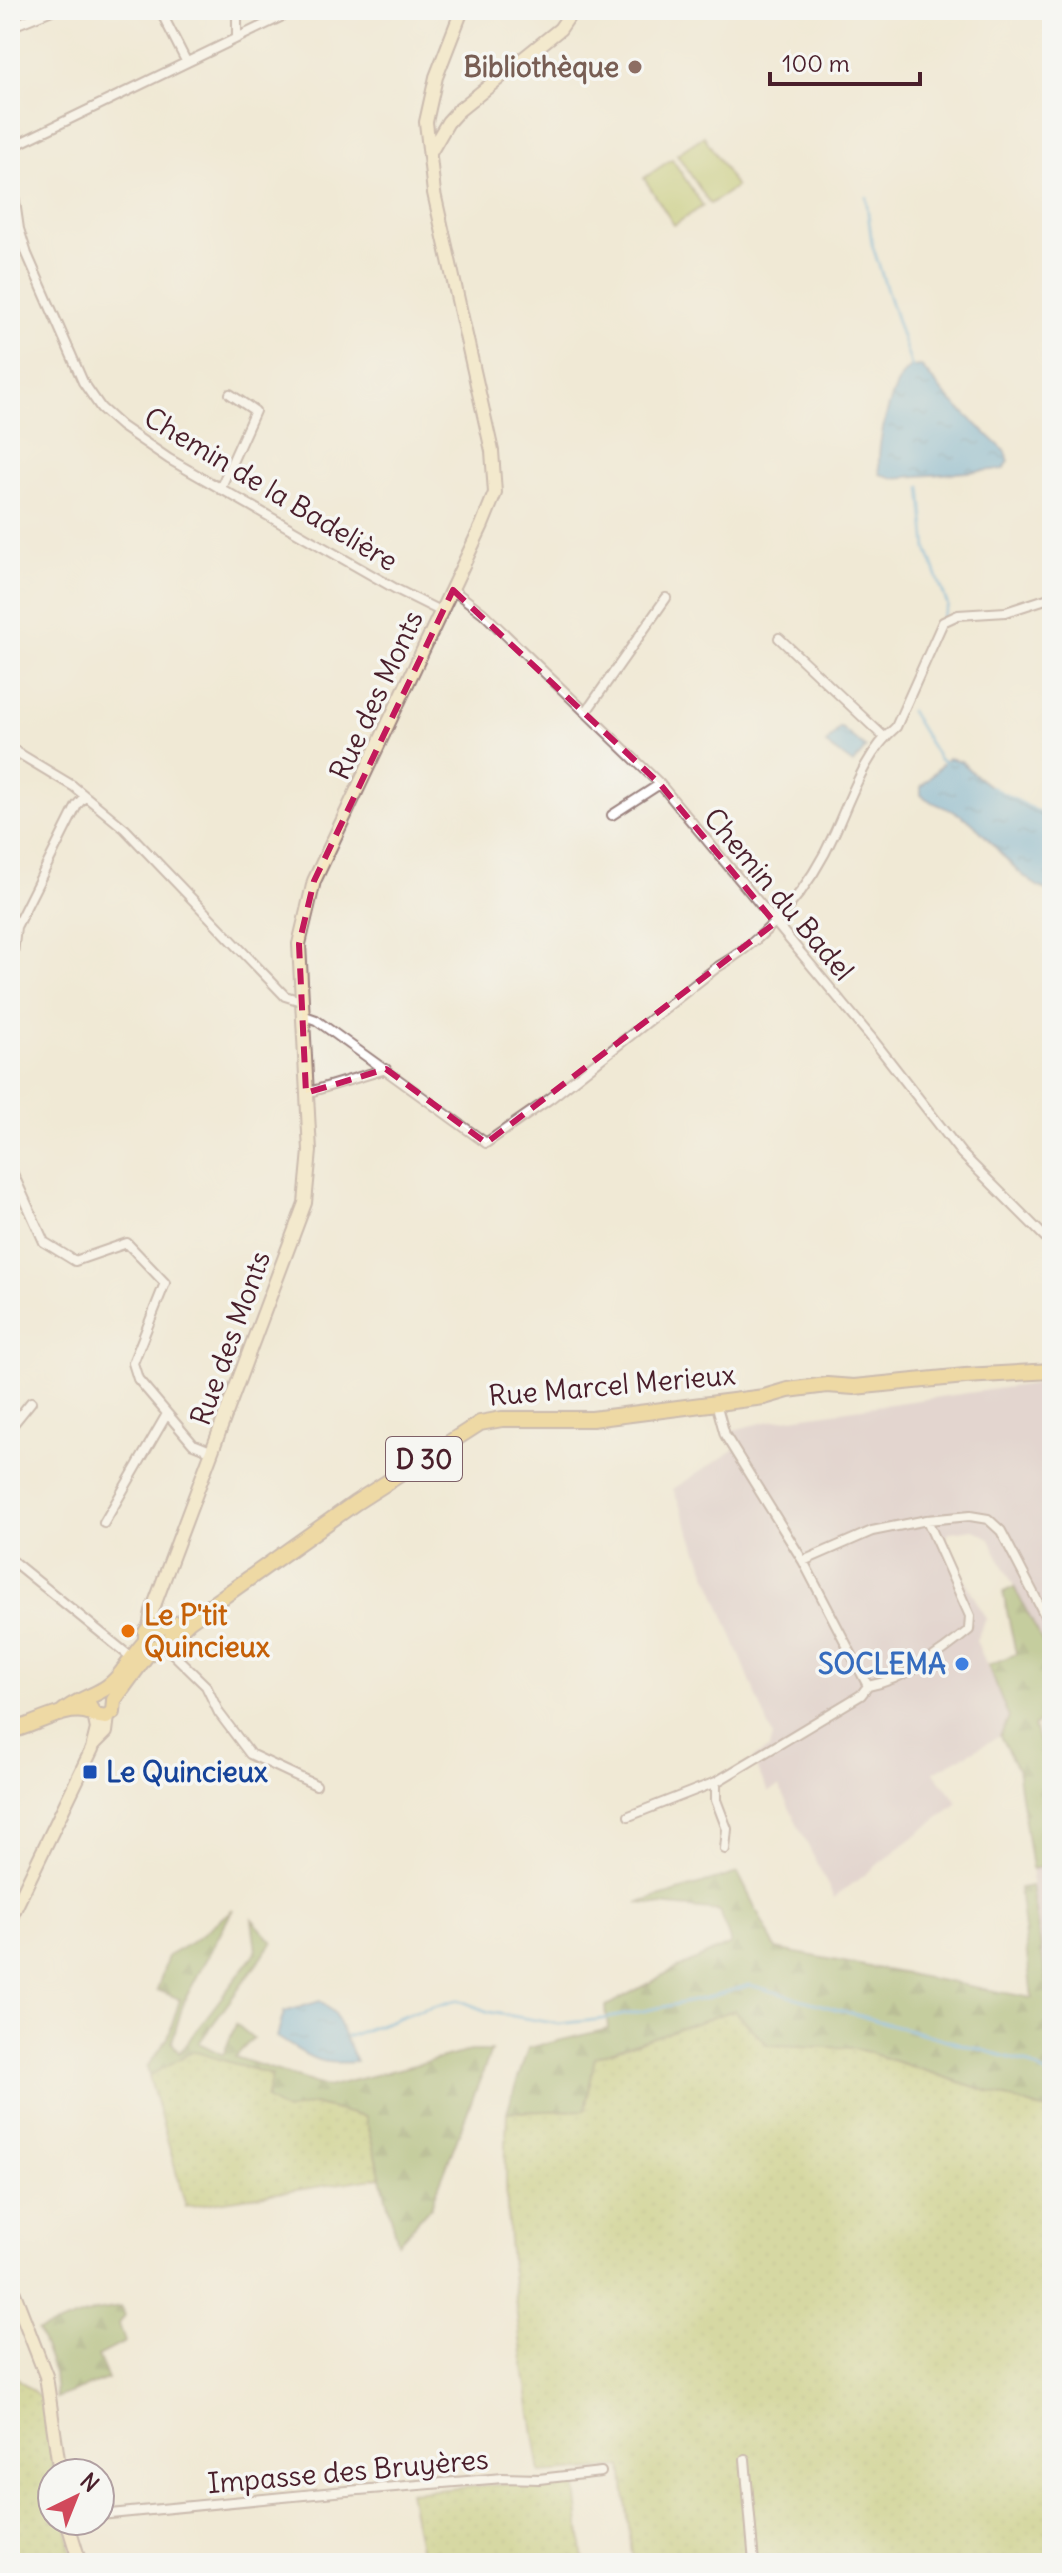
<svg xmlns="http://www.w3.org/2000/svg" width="1062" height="2573" font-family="Delius,sans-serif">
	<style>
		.industrial { fill: #d2bdc7 }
		.grass { fill: url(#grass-dots); stroke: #807248; stroke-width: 2 }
		.forest { fill: url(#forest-firs); stroke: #6e6443; stroke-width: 2 }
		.garden { fill: #b7c466; stroke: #807248; stroke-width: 2 }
		.water { fill: url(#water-ripples); stroke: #546480; stroke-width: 2 }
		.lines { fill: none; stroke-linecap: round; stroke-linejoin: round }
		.stream { stroke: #5ea8d6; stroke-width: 3 }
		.street-casing { stroke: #9d8480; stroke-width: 12 }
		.secondary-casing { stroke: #9d8480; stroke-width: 16 }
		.primary-casing { stroke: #9d8480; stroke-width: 18 }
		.street { stroke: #fff; stroke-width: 8 }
		.secondary { stroke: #f7e8c3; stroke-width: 12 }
		.primary { stroke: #ecc569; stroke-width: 14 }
		.marked { fill: none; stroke: #c2185b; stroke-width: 6; stroke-dasharray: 16 10; stroke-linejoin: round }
		.education-dot { fill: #8d6e63; stroke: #f6f6f2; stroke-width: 3 }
		.food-dot { fill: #e8710a; stroke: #f6f6f2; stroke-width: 3 }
		.shop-dot { fill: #3f7fe0; stroke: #f6f6f2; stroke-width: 3 }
		.transit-dot { fill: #1a4fb4; stroke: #f6f6f2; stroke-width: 3 }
		.labels { text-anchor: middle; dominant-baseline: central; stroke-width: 7; stroke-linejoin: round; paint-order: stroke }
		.shield { fill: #f6f6f2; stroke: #7e6067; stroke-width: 2 }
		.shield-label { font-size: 26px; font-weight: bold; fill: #4a1f2b }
		.education-label { font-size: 28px; font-weight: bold; fill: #785e54; stroke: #f6f6f2; text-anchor: end }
		.street-label { font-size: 28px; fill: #4a1f2b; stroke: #f6f6f2 }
		.food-label { font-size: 28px; font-weight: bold; fill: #c56008; stroke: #f6f6f2; text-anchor: start }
		.shop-label { font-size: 28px; font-weight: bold; fill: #366cbe; stroke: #f6f6f2; text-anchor: end }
		.transit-label { font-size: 28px; font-weight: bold; fill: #164399; stroke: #f6f6f2; text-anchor: start }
	</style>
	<defs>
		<pattern id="grass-dots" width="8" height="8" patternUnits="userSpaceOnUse" patternTransform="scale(2)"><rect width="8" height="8" fill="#b7c466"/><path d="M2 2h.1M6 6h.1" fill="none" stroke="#9fa859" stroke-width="1.8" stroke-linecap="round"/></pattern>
		<pattern id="forest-firs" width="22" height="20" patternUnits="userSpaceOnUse" patternTransform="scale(2)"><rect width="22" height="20" fill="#91aa5b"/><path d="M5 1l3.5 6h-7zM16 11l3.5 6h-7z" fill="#788a4b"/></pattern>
		<pattern id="water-ripples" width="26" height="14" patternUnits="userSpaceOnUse" patternTransform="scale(2)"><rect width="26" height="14" fill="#5ea8d6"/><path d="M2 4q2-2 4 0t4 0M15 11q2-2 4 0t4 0" fill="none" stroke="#5088ae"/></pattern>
	</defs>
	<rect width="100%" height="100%" fill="#f6f6f2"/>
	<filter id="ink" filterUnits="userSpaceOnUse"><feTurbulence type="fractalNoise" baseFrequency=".0125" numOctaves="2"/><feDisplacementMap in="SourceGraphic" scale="16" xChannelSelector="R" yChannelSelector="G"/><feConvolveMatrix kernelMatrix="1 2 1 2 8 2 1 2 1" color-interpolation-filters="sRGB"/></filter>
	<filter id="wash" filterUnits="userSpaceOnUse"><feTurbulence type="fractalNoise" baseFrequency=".006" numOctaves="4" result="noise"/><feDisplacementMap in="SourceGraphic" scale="32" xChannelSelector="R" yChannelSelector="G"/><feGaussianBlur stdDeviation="1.8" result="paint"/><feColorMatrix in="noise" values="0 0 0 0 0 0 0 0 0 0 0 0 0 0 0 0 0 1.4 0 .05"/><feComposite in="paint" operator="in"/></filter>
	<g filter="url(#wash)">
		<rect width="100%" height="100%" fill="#f0e9d5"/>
		<path class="industrial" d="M1052 1381V1660L989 1538 974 1529 950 1532 944 1540 986 1619 976 1640 1009 1718 1000 1736 934 1772 958 1803 834 1898 779 1787 768 1792 752 1759 770 1748 773 1737 673 1489 740 1446 732 1430 770 1421Z
			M1052 1865V1982H1046L1031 1886 1032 1869Z"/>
		<path class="grass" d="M734 2010 768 2045 855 2048 1052 2112V2563H633L622 2467 540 2473C522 2353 500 2234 507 2112L585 2110 594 2057Z
			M193 2051 272 2075 313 2104 365 2117 381 2177 186 2207 149 2076Z
			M10 2372 44 2400 54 2473H52V2521H65L74 2563H10Z
			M575 2479 584 2563H423L409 2492Z"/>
		<path class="forest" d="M1014 1587 1052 1660V1711L1034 1727 1052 1779V1865L1032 1869 1017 1769 1000 1736 1009 1718 988 1665 1016 1654 1003 1592Z
			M738 1873 776 1949 1032 1998 1019 1888 1031 1886 1046 1981 1052 1982V2112L855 2048 768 2045 734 2010 595 2057 585 2110 507 2112 528 2048 608 2029 606 2006 669 1972 731 1944 720 1911 638 1903Z
			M233 1909 184 2001 172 2042 179 2053 256 1952 252 1919 273 1942 199 2043 223 2055 236 2024 253 2038 235 2057 327 2087 470 2051H491L431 2206 398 2243 365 2117 313 2104 286 2111 266 2099 272 2075 193 2051 149 2076 147 2067 168 2038 180 1999 157 1990 168 1956 192 1942Z
			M120 2307 125 2315 119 2324 125 2342 98 2356 108 2379 56 2398 54 2373 38 2331 95 2311Z"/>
		<path class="garden" d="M704 136 736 187 710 204 677 154Z
			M672 159 703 206 674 225 644 178Z"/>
		<path class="water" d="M921 366 944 394 1004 450 1009 461 1004 469 893 478 880 474C875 449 889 394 904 373 908 367 914 366 921 366Z
			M840 727 866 748 853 764 826 744Z
			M948 758 961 761C984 788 1021 805 1052 821V892C1022 885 994 842 971 822 956 809 936 807 921 795V787Z
			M320 2001 334 2013 356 2062C315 2065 311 2058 277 2037L284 2012Z"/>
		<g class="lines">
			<path class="stream" d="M866 197 872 244 913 371
				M921 487 927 549 948 606 942 618
				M903 700 911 683
				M910 711 939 759 946 763
				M991 787 1052 819
				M347 2037 411 2013 458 2000 489 2012 559 2024 603 2019 702 1999 750 1985 1025 2062 1052 2077"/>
		</g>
	</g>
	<g filter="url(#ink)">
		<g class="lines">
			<g class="street-casing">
				<path id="street" d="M160 10 186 61
					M237 10V36
					M10 27 52 10
					M10 153 20 143 295 10
					M10 166 19 229 27 254 83 382 101 408 121 426 169 459 396 589 442 612
					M220 489 255 411 230 394
					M453 590 483 613 660 784 870 1036 962 1154 1052 1244
					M779 638 884 737
					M586 712 666 598
					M10 748 73 786 125 829 285 996 301 1001
					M612 815 660 784
					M10 982 16 927 77 805 85 796
					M302 1015 316 1020 486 1143 551 1098 716 968C769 937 810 889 835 832 851 797 865 753 896 727L943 622 958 615 1006 612 1052 597
					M306 1093 386 1069
					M10 1167 44 1242 75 1261 127 1243 165 1283 133 1363 138 1379 193 1444 213 1452
					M716 1403 725 1435 803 1561 868 1686
					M10 1428 31 1402
					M104 1523 167 1414
					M10 1559 132 1658
					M803 1561 872 1531 927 1520 970 1516 988 1519 1001 1531 1052 1629
					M164 1645 206 1686 219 1713 250 1754 316 1785
					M868 1686C905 1679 940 1654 969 1630L970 1616 927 1520
					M716 1782V1800L727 1829 725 1849
					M629 1816 716 1782 861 1695 868 1686
					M745 2459 754 2563
					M100 2515 335 2492 503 2478 539 2479 601 2472"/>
			</g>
			<g class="secondary-casing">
				<path id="secondary" d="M430 153 448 122 458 111 560 29 573 10
					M149 1627 152 1611 305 1203 310 1151 299 944 314 881 482 525 495 493 492 451 434 193 426 122 436 77 462 10
					M93 1745 106 1732 108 1716
					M10 1919 92 1749 97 1729 94 1715
					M10 2283 46 2376 60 2473
					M67 2521 80 2563"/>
			</g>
			<g class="primary-casing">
				<path id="primary" d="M146 1641V1632L152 1625 163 1627 189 1621
					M114 1700 146 1656 156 1647 164 1645 189 1621 355 1503 480 1423 502 1419H592L764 1397 788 1390 827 1385 854 1387 965 1376 1052 1371
					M88 1704 94 1715 106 1717 113 1712 114 1700
					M60 1714C74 1701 89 1698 104 1689 122 1678 132 1655 146 1641
					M10 1731C34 1726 68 1703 91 1713"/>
			</g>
			<use href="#street" class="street"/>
			<use href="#secondary" class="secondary"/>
			<use href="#primary" class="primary"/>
		</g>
	</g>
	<path d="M0 0H1062V2573H0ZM453 590 660 784 775 923 486 1143 386 1069 306 1093 299 944 314 881Z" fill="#f0e9d5" fill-opacity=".55" fill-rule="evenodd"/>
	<path class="marked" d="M453 590 660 784 775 923 486 1143 386 1069 306 1093 299 944 314 881Z"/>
	<circle class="education-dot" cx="635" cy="67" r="8"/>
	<circle class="food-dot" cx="128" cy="1631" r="8"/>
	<circle class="shop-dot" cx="962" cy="1664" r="8"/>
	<rect class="transit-dot" x="82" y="1764" width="16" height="16" rx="4"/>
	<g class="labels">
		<rect class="shield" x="386" y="1437" width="76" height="44" rx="6"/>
		<g class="shield-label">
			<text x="424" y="1459">D 30</text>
		</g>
		<g class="education-label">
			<text x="619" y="67">Bibliothèque</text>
		</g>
		<g class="street-label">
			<text transform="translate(271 489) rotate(31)">Chemin de la Badelière</text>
			<text transform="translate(376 695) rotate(-65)">Rue des Monts</text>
			<text transform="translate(779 894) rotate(50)">Chemin du Badel</text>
			<text transform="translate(230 1338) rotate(-70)">Rue des Monts</text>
			<text transform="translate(612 1385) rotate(-5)">Rue Marcel Merieux</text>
			<text transform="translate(348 2471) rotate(-5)">Impasse des Bruyères</text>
		</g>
		<g class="food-label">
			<text x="144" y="1615">Le P'tit<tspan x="144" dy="32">Quincieux</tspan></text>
		</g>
		<g class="shop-label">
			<text x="946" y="1664">SOCLEMA</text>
		</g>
		<g class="transit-label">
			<text x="106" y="1772">Le Quincieux</text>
		</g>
	</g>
	<rect width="1062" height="2573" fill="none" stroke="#f6f6f2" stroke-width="40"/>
	<g transform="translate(76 2497) rotate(43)"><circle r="38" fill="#f6f6f2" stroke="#b1a0a2" stroke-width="2"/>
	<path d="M0-6L14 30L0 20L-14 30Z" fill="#d1495b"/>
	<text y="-12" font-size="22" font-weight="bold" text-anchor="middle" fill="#4a1f2b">N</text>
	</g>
	<path d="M770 72v12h150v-12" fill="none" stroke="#4a1f2b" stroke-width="4"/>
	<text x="782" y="72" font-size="24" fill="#4a1f2b" stroke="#f6f6f2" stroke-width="6" paint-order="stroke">100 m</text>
</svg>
